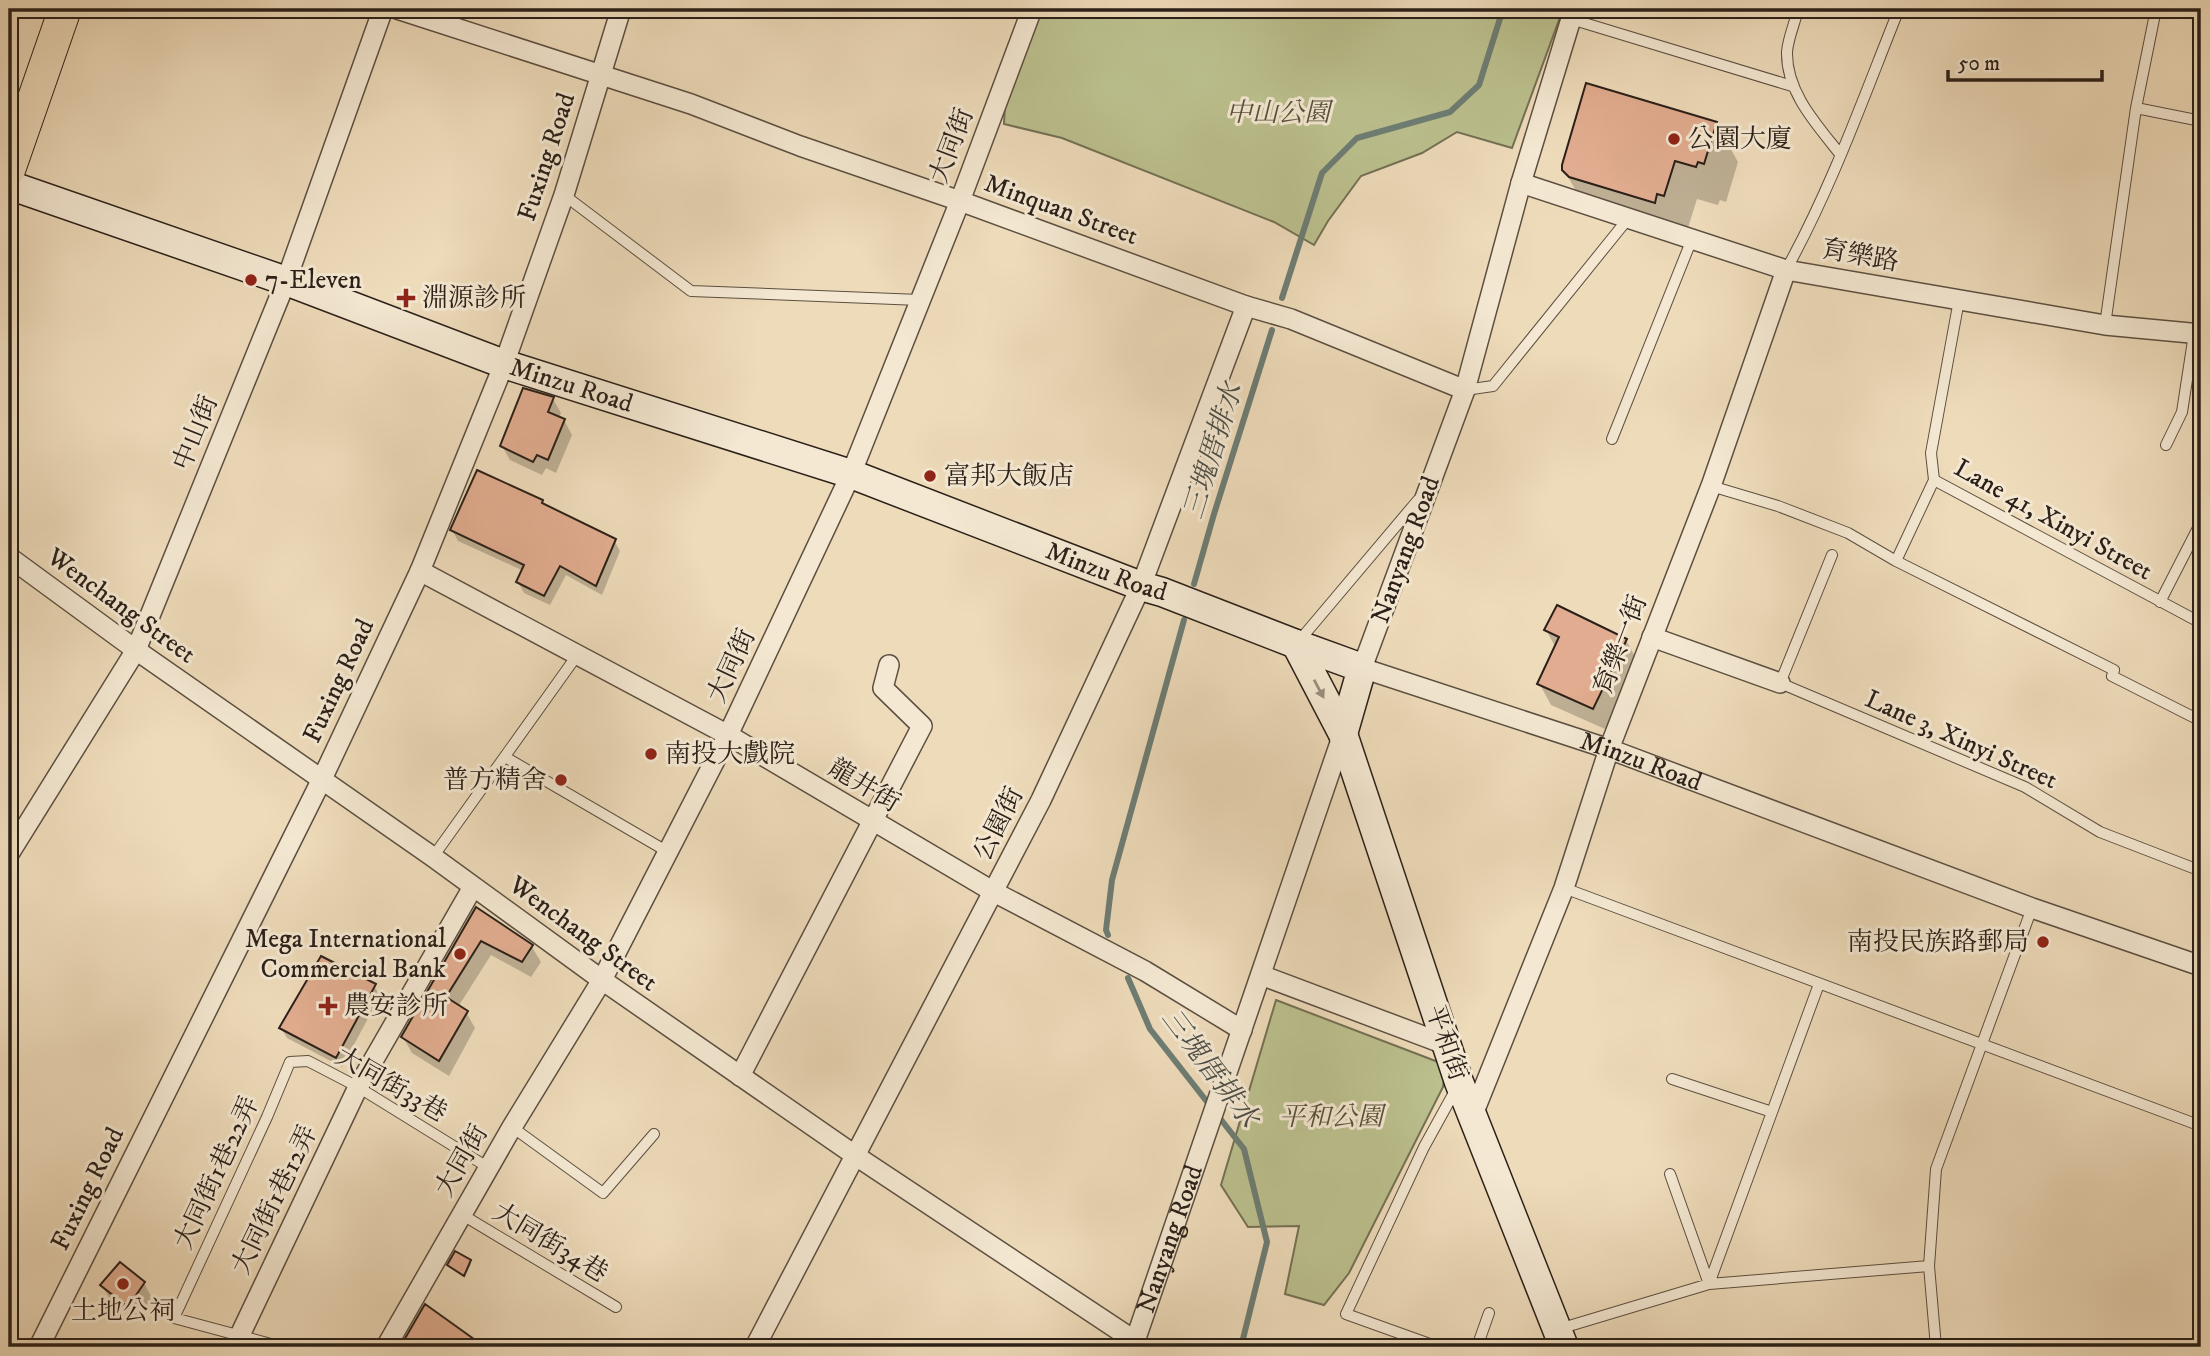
<svg xmlns="http://www.w3.org/2000/svg" width="2210" height="1356" font-family="'IM FELL DW Pica','Noto Serif TC',serif">
	<style>
		.green { fill: #bbc08e; stroke: #737054; stroke-width: 2 }
		.shadow { fill: #0003 }
		.lines { fill: none; stroke-linecap: round; stroke-linejoin: round }
		.stream { stroke: #6d7d74; stroke-width: 6 }
		.building { fill: #e1ac8f; stroke: #2b2019; stroke-width: 2 }
		.lane-casing { stroke: #5c4f41; stroke-width: 12 }
		.street-casing { stroke: #5c4f41; stroke-width: 22 }
		.secondary-casing { stroke: #2b2019; stroke-width: 31 }
		.primary-casing { stroke: #2b2019; stroke-width: 34 }
		.lane { stroke: #f4e8d2; stroke-width: 10 }
		.street { stroke: #f4e8d2; stroke-width: 19 }
		.secondary { stroke: #f4e8d2; stroke-width: 28 }
		.primary { stroke: #eedbba; stroke-width: 32 }
		.oneway { fill: #9a8e7f }
		.poi-dot { fill: #8f2418; stroke: #f4e8d2; stroke-width: 2.5 }
		.labels { text-anchor: middle; dominant-baseline: central; stroke-width: 6; stroke-linejoin: round; paint-order: stroke }
		.park-label { font-size: 26px; font-style: italic; fill: #56503c; stroke: #f4e8d2 }
		.poi-label { font-size: 26px; fill: #2b2019; stroke: #f4e8d2; text-anchor: start }
		.street-label { font-size: 26px; fill: #2b2019; stroke: #f4e8d2 }
		.water-label { font-size: 28px; font-style: italic; fill: #4c4e46; stroke: #f4e8d2 }
	</style>
	<rect width="100%" height="100%" fill="#eedbba"/>
	<filter id="stains"><feTurbulence type="fractalNoise" baseFrequency=".00286" numOctaves="4"/><feColorMatrix values="0 0 0 0 .2 0 0 0 0 .09 0 0 0 0 .02 0 0 0 .5 -.17"/></filter>
	<radialGradient id="worn" r=".72"><stop offset=".6" stop-color="#630" stop-opacity="0"/><stop offset="1" stop-color="#630" stop-opacity=".3"/></radialGradient>
	<path class="green" d="M1041 9H1563L1512 148 1457 132 1422 153 1361 176 1328 221 1314 245 1274 222 1062 138 1004 124 1005 104Z
		M1276 1000 1446 1065 1443 1087 1349 1273 1324 1305 1285 1294 1299 1226 1248 1227 1221 1185Z"/>
	<path class="shadow" d="M1716 123 1738 162 1726 202 1720 200 1718 205 1697 199 1686 234 1587 210 1564 170Z
		M553 399 561 413 559 418 564 420 572 435 556 473 546 468 542 475 510 460 502 446Z
		M542 501 545 507 614 540 620 551 602 595 566 575 550 605 524 593 518 582 524 571 458 541 452 530Z
		M1546 630 1626 640 1638 662 1605 729 1551 705 1539 683 1556 648Z
		M477 910 532 947 541 962 531 977 491 955 458 1007 466 1012 475 1028 449 1076 412 1053 403 1037Z
		M374 986 380 996 342 1067 287 1038 281 1028Z
		M470 1261 471 1264 465 1277 449 1265Z
		M144 1283 152 1298 136 1320 110 1299 102 1285Z"/>
	<g class="lines">
		<path class="stream" d="M1282 298 1322 173 1357 138 1450 112 1479 85 1503 9
			M1194 584 1214 514 1272 330
			M1108 935 1106 930 1112 880 1184 620
			M1128 978 1150 1029 1244 1149 1267 1242 1241 1347
			M9 1339 20 1343"/>
	</g>
	<path class="building" d="M1586 83 1717 122 1704 164 1698 162 1696 167 1675 161 1664 196 1657 194 1655 203 1569 177 1562 170V165Z
		M523 388 554 397 548 412 565 419 548 460 537 455 533 462 500 446Z
		M477 470 543 500 542 503 616 539 596 586 560 566 544 596 516 582 524 565 450 530Z
		M1557 605 1627 639 1593 709 1537 684 1559 637 1544 630Z
		M476 907 533 945 522 962 481 941 446 997 468 1011 439 1061 401 1037Z
		M321 956 376 984 336 1058 279 1028Z
		M455 1251 471 1260 464 1276 447 1265Z
		M120 1262 145 1282 128 1307 100 1285Z
		M425 1304 485 1347H400Z"/>
	<g class="lines">
		<g class="lane-casing">
			<path id="lane" d="M1798 9C1795 23 1788 38 1787 52 1786 92 1817 125 1840 154
				M1571 19 1792 86
				M2136 108 2201 121
				M564 195 691 291 920 300
				M1786 270C1832 187 1864 96 1899 9
				M1959 300 1931 453 1934 480 2201 623
				M2105 325 2136 108 2156 9
				M1465 390 1493 386 1627 220
				M1612 439 1692 239
				M2166 445 2182 412 2194 334
				M1934 480 1896 561 2114 670 2112 676 2201 721
				M1711 486 1778 506 1848 533 1896 561
				M1832 555 1780 683 2025 787 2100 832 2201 871
				M2160 602 2201 522
				M1299 641 1418 500
				M505 757 668 852
				M433 857 578 654
				M1564 888 2201 1126
				M1672 1079 1772 1112
				M512 1127 603 1193 654 1134
				M1670 1174 1709 1284 1819 984
				M461 1214 616 1307
				M1559 1329 1709 1284 1929 1266
				M282 1347 174 1318 267 1117 290 1062 308 1061 358 1087 489 1168
				M1438 1347 1346 1314 1424 1147 1456 1089
				M1477 1347 1489 1313
				M1936 1347 1929 1266 1936 1169 2032 908"/>
		</g>
		<g class="street-casing">
			<g id="street">
				<path d="M397 9 691 104 800 146 960 201 1246 306 1291 319 1465 390"/>
				<path id="s1" d="M1574 9 1521 183 1465 390 1362 668 1609 749 2032 908 2201 966"/>
				<path d="M1521 183 1786 270 2105 325 2201 334"/>
				<path d="M9 557 136 650 433 857 602 980 856 1156 1135 1341"/>
				<path d="M420 571 728 735 994 892 1145 971 1242 1030"/>
				<path d="M1652 637 1780 683"/>
				<path d="M9 854 136 650 286 281 383 9"/>
				<path d="M1261 975 1447 1045"/>
				<path d="M740 1076 922 726 883 688 889 665"/>
				<path d="M1472 1117 1564 888 1609 749 1711 486 1786 270"/>
				<path d="M240 1335 358 1087 473 887"/>
				<path d="M39 1347 322 779 420 571 504 364 564 195 621 9"/>
				<path d="M386 1347 512 1127 602 980 728 735 851 474 960 201 1032 9"/>
				<path d="M755 1347 1041 800 1141 586 1246 306"/>
				<path id="s2" d="M1133 1347 1343 734"/>
			</g>
		</g>
		<g class="secondary-casing">
			<g id="secondary">
				<path id="s3" d="M9 185 286 281 504 364 851 474 1141 586 1162 592 1296 644 1362 668 1343 734"/>
				<path d="M1296 644 1343 734 1459 1082 1564 1347"/>
			</g>
		</g>
		<g class="primary-casing">
			<path id="primary" d="M9 170 65 9"/>
		</g>
		<use href="#lane" class="lane"/>
		<use href="#street" class="street"/>
		<use href="#secondary" class="secondary"/>
		<use href="#primary" class="primary"/>
	</g>
	<defs><path id="oneway-solid" d="M-6-.8H1V-3.2L6.5 0L1 3.2V.8H-6Z" transform="scale(1.75)"/></defs>
	<use class="oneway" href="#oneway-solid" transform="translate(1319 689) rotate(62)"/>
	<g class="poi-dot">
		<circle cx="1674" cy="139" r="7"/>
		<circle cx="251" cy="280" r="7"/>
		<path d="M402.5 287.5h7v7h7v7h-7v7h-7v-7h-7v-7h7z"/>
		<circle cx="930" cy="476" r="7"/>
		<circle cx="651" cy="754" r="7"/>
		<circle cx="561" cy="780" r="7"/>
		<circle cx="2043" cy="942" r="7"/>
		<circle cx="460" cy="954" r="7"/>
		<path d="M324.5 995.5h7v7h7v7h-7v7h-7v-7h-7v-7h7z"/>
		<circle cx="123" cy="1284" r="7"/>
	</g>
	<g class="labels">
		<g class="park-label">
			<text x="1278" y="113">中山公園</text>
			<text x="1331" y="1117">平和公園</text>
		</g>
		<g class="poi-label">
			<text x="1688" y="139">公園大廈</text>
			<text x="265" y="280">7-Eleven</text>
			<text x="422" y="298">淵源診所</text>
			<text x="944" y="476">富邦大飯店</text>
			<text x="665" y="754">南投大戲院</text>
			<text x="547" y="780" text-anchor="end">普方精舍</text>
			<text x="446" y="939" text-anchor="end">Mega International<tspan x="446" dy="30">Commercial Bank</tspan></text>
			<text x="2029" y="942" text-anchor="end">南投民族路郵局</text>
			<text x="344" y="1006">農安診所</text>
			<text x="123" y="1311" text-anchor="middle">土地公祠</text>
		</g>
		<g class="street-label">
			<text transform="translate(952 146) rotate(-69)">大同街</text>
			<text transform="translate(547 157) rotate(-72)">Fuxing Road</text>
			<text transform="translate(1061 210) rotate(20)">Minquan Street</text>
			<text transform="translate(1860 256) rotate(10)">育樂路</text>
			<text stroke="none"><textPath href="#s3" startOffset="597">Minzu Road</textPath></text>
			<text transform="translate(196 433) rotate(-68)">中山街</text>
			<text transform="translate(2053 520) rotate(29)">Lane 41, Xinyi Street</text>
			<text transform="translate(1406 550) rotate(-70)">Nanyang Road</text>
			<text stroke="none"><textPath href="#s3" startOffset="1164">Minzu Road</textPath></text>
			<text transform="translate(121 606) rotate(36)">Wenchang Street</text>
			<text transform="translate(1621 645) rotate(-69)">育樂一街</text>
			<text transform="translate(732 666) rotate(-65)">大同街</text>
			<text transform="translate(339 681) rotate(-65)">Fuxing Road</text>
			<text transform="translate(1961 740) rotate(24)">Lane 3, Xinyi Street</text>
			<text stroke="none"><textPath href="#s1" startOffset="987">Minzu Road</textPath></text>
			<text transform="translate(864 786) rotate(31)">龍井街</text>
			<text transform="translate(999 824) rotate(-63)">公園街</text>
			<text transform="translate(583 934) rotate(36)">Wenchang Street</text>
			<text transform="translate(1446 1043) rotate(71)">平和街</text>
			<text transform="translate(391 1085) rotate(30)">大同街33巷</text>
			<text transform="translate(462 1161) rotate(-60)">大同街</text>
			<text transform="translate(217 1173) rotate(-65)">大同街1巷22弄</text>
			<text transform="translate(88 1189) rotate(-64)">Fuxing Road</text>
			<text transform="translate(275 1200) rotate(-64)">大同街1巷12弄</text>
			<text stroke="none"><textPath href="#s2" startOffset="114">Nanyang Road</textPath></text>
			<text transform="translate(550 1243) rotate(31)">大同街34巷</text>
		</g>
		<g class="water-label">
			<text transform="translate(1213 451) rotate(-73)">三塊厝排水</text>
			<text transform="translate(1210 1068) rotate(53)">三塊厝排水</text>
		</g>
	</g>
	<rect width="2210" height="1356" fill="none" stroke="#eedbba" stroke-width="35"/>
	<rect x="10" y="10" width="2189" height="1335" fill="none" stroke="#2b2019" stroke-width="3.5"/>
	<rect x="18" y="18" width="2175" height="1321" fill="none" stroke="#2b2019" stroke-width="2"/>
	<path d="M1948 70v10h154v-10" fill="none" stroke="#2b2019" stroke-width="3.5"/>
	<text x="1958" y="70" font-size="21" fill="#2b2019" stroke="#f4e8d2" stroke-width="5" paint-order="stroke">50 m</text>
	<rect width="100%" height="100%" filter="url(#stains)"/>
	<rect width="100%" height="100%" fill="url(#worn)"/>
</svg>
